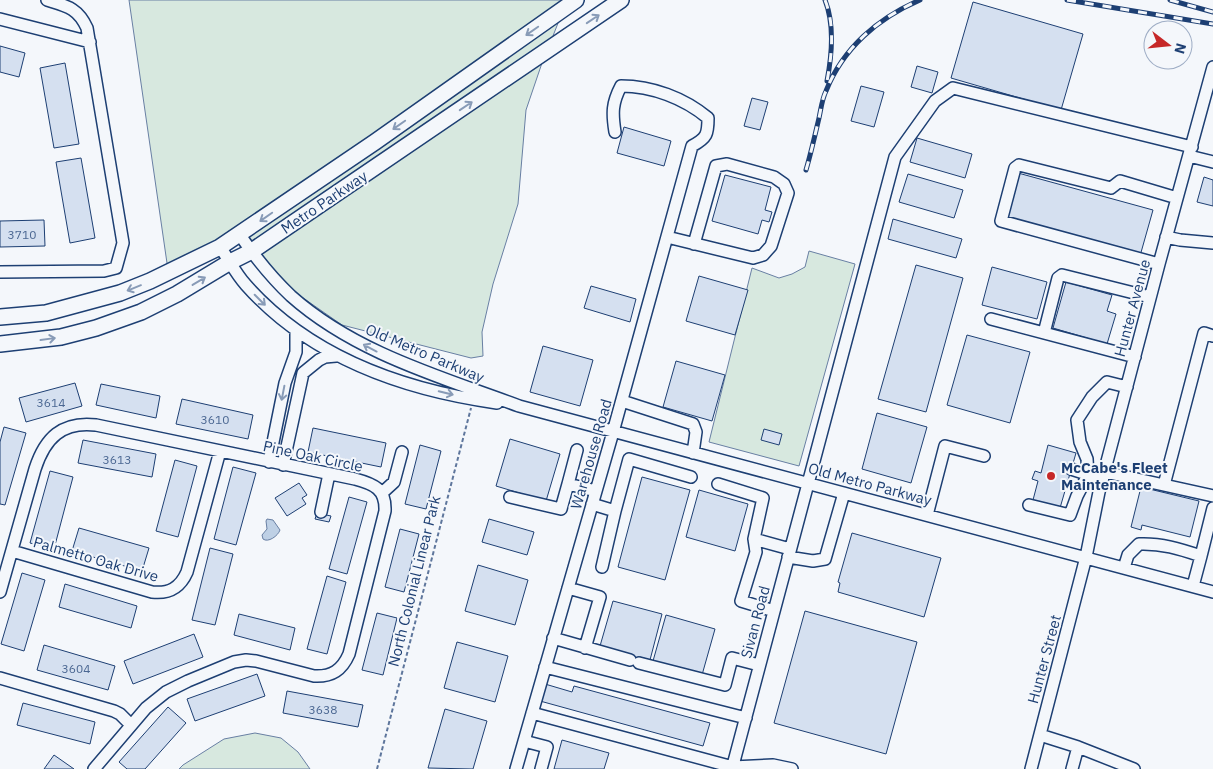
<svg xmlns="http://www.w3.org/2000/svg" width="1213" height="769" font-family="'IBM Plex Sans',sans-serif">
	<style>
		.green { fill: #d7e8df; stroke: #687fa3 }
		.water { fill: #bed0e5; stroke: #687fa3 }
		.building { fill: #d5e0f0; stroke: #1d3f73 }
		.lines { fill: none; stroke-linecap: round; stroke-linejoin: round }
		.minor-casing { stroke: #1d3f73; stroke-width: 14 }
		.major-casing { stroke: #1d3f73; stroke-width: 18 }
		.path { stroke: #5e769c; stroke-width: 2; stroke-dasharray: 4 2.5; stroke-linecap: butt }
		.minor { stroke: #f4f7fb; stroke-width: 11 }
		.major { stroke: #f4f7fb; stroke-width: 15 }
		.rail-casing { stroke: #1d3f73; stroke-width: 5 }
		.rail { stroke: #f4f7fb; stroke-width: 3; stroke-dasharray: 9; stroke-linecap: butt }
		.oneway { stroke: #889bb7 }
		.poi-dot { fill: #c62828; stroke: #f4f7fb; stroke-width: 2 }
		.labels { text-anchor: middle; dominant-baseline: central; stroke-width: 4; stroke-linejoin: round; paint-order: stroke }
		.number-label { font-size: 12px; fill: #4b6792 }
		.street-label { font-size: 15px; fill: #1d3f73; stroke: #f4f7fb }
		.poi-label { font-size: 15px; font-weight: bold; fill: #1d3f73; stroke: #f4f7fb; text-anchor: start }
	</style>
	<rect width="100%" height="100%" fill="#f4f7fb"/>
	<path class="green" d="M129 0H565L237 230 168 270Z
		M560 18 551 41 253 243 248 237Z
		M543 60 526 110 518 204 493 284 482 332 483 356 471 358 342 325 296 293 277 274 260 252Z
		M809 251 855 264 799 466 709 442 752 268 779 278 792 274 805 267Z
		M255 733 281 738 298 752 310 769H179L183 765 224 739Z"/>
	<path class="water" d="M267 519 273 520 280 530C278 536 268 543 263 539L262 535 267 529 266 521Z"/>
	<path class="building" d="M973 2 1083 34 1061 110 951 78Z
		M0 46 25 53 19 77 0 72Z
		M65 63 79 144 54 148 40 68Z
		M917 66 938 72 932 93 911 87Z
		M861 86 884 92 874 127 851 121Z
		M752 98 768 102 760 130 744 126Z
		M624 127 671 141 664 166 617 153Z
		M917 138 972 154 965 178 910 162Z
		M81 158 95 238 70 243 56 162Z
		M1018 173 1153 210 1140 256 1005 219Z
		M908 174 963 190 954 218 899 202Z
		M725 175 771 187 765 210 772 212 769 222 762 220 758 234 712 221Z
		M1204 177 1213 180V206L1197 202Z
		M893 219 962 239 956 258 888 239Z
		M44 220 45 246 0 247V221Z
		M916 265 963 278 926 412 878 399Z
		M992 267 1047 282 1037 319 982 305Z
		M699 276 748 290 735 335 686 321Z
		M1066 282 1112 295 1107 311 1116 314 1107 344 1053 328Z
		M591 286 636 299 630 322 584 308Z
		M967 335 1030 352 1010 423 947 405Z
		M543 346 593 360 580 406 530 392Z
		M676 361 725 375 712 421 663 407Z
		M75 383 82 406 26 422 19 398Z
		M101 384 160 396 156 418 96 405Z
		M182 399 253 415 248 439 176 424Z
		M877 413 927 427 911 483 862 469Z
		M4 427 26 433 5 505 0 504V442Z
		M313 428 386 443 381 467 308 452Z
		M764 429 782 434 779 445 761 440Z
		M510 439 560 454 546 501 496 486Z
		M83 440 156 454 152 477 78 463Z
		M420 445 441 451 426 509 405 504Z
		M1048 445 1076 453 1060 508 1033 500 1038 481 1032 479 1035 471 1041 473Z
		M175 460 197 466 178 537 156 531Z
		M233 467 256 473 236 545 214 539Z
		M50 471 73 477 54 549 30 543Z
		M642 477 690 490 665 580 618 567Z
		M299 483 307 495 302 498 306 504 287 516 275 498Z
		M1141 487 1199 501 1190 537 1142 525 1141 530 1131 527Z
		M699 490 748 504 735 551 686 537Z
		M349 497 367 502 347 574 329 569Z
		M317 513 331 516 329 522 315 519Z
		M489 519 534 532 527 555 482 542Z
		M79 528 149 548 142 571 72 551Z
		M400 529 419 534 404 592 385 587Z
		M852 533 941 558 924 617 838 592 840 583 838 582Z
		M210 548 233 554 215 625 192 620Z
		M478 565 528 580 515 625 465 611Z
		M22 573 45 580 24 651 1 644Z
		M327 576 346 582 327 654 307 649Z
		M65 584 137 606 131 628 59 607Z
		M613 601 662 614 650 660 640 657 638 665 600 646Z
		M805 611 917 642 886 754 774 723Z
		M377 613 397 618 383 675 362 670Z
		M239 614 295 628 290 650 234 635Z
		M666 615 715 629 702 675 653 661Z
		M194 634 203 657 133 684 124 661Z
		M457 642 508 656 495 702 444 688Z
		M44 645 115 666 108 690 37 670Z
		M257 674 265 696 195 721 187 699Z
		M545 684 572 692 574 686 710 723 703 746 540 701Z
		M287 691 363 705 358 727 283 713Z
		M23 703 95 722 90 744 17 725Z
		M168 707 186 723 145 769H127L119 762Z
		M445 709 487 721 473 769 428 768Z
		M562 740 609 753 604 769H554Z
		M54 755 74 769H44Z"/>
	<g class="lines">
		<g class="minor-casing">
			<path id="minor" d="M0 19 90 42
				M1189 156 1213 162
				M240 235C255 257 272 278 291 296 355 353 441 377 519 406L1213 592
				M667 237 753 258 763 255 771 246 788 193 784 184 774 177 727 164 716 166 694 244
				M1166 237 1180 240 1213 243
				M220 247C229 260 236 274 246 285 310 357 404 390 497 403
				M1159 264 1001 221 1015 168 1019 165 1111 188 1120 181 1177 198
				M0 272 104 271 116 268 123 243 87 28C78 8 67 6 47 0
				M991 319 1135 357
				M1044 333 1058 278 1062 275 1150 297
				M622 401 693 424 696 432 693 453
				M577 450 568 484 596 491
				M269 462 285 383 296 352V330
				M283 465 303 373 319 360 325 357 336 356
				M1071 469 1093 476
				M1105 472 1213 496
				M718 484 763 498 754 539 790 549
				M1164 485 1204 333 1213 336
				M382 493 394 482 402 452
				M510 497 561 509 568 484
				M592 504 615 511 629 459 691 477
				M1029 505 1070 515 1077 496 1088 475 1087 459 1080 442 1077 420 1092 397 1107 382 1127 387
				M321 512 329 474
				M927 515 945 446 984 456
				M754 539 756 552 741 601 774 611
				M12 551 152 592C169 594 180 588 187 572L220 451
				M1201 556 1213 508
				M788 557 813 561 825 559 844 493
				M602 567 615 511
				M1124 568 1128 555 1139 544C1161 543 1180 549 1201 556L1193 586
				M568 588 600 597 585 648
				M0 592 35 469C45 438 62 421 96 425L355 479C374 484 386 489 385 511L349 654C342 670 332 677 314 676L256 661 246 660 234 662 188 681 166 692 146 708 94 769
				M553 638 630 660
				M639 663 725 685 732 658 759 665
				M545 667 746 718
				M0 678 114 711 120 714 131 725
				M532 713 733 767 773 765 792 769
				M1040 735 1078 747 1072 769
				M524 741 547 747 541 769
				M1078 747 1134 769
				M516 769 613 432 692 146C707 138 708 134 708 118 684 98 652 86 621 86 612 103 612 113 615 132
				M732 769 895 157 935 101 953 88 1192 147
				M1031 769 1086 557 1099 492 1159 264 1213 67"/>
		</g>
		<g class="major-casing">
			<path id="major" d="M0 317 46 313 120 293 150 281 220 247 375 142 576 0
				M0 344 61 337 96 328 141 312 177 294 230 262 252 251 293 223 621 0"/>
		</g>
		<path class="path" d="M377 769 471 408"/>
		<use href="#minor" class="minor"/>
		<use href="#major" class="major"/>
		<g class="rail-casing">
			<path id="rail" d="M825 0C835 25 832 55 827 81
				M1067 0 1213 24
				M1170 0 1213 12
				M806 170C811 153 815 135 819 118 821 109 822 99 826 91 843 48 878 18 920 0"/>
		</g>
		<use href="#rail" class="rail"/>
	</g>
	<defs><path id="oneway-shaft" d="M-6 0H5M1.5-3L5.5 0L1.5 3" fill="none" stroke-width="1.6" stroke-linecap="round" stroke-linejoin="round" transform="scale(1.25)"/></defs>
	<g class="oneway">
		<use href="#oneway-shaft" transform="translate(593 19) rotate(-34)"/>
		<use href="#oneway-shaft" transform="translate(532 31) rotate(145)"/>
		<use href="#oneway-shaft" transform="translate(466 106) rotate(-34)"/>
		<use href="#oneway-shaft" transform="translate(399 125) rotate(145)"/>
		<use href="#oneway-shaft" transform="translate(266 217) rotate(145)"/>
		<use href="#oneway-shaft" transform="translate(199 281) rotate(-31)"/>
		<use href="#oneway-shaft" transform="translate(134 288) rotate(158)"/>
		<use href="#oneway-shaft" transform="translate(260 300) rotate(45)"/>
		<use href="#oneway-shaft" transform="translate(48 339) rotate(-8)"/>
		<use href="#oneway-shaft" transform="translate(370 348) rotate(-152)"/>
		<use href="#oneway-shaft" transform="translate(283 393) rotate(101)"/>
		<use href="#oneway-shaft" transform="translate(446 393) rotate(14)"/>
	</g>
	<circle class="poi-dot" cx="1051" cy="476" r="5"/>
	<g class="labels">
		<g class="number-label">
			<text x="22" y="234">3710</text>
			<text x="51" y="402">3614</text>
			<text x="215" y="419">3610</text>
			<text x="117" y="459">3613</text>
			<text x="76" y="668">3604</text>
			<text x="323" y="709">3638</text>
		</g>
		<g class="street-label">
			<text transform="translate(324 202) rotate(-34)">Metro Parkway</text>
			<text transform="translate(1132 308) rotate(-75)">Hunter Avenue</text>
			<text transform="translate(425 353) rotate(23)">Old Metro Parkway</text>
			<text transform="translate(591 454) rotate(-74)">Warehouse Road</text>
			<text transform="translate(313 456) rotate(12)">Pine Oak Circle</text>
			<text transform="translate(870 484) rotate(15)">Old Metro Parkway</text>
			<text transform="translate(96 559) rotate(16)">Palmetto Oak Drive</text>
			<text transform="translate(414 581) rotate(-76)">North Colonial Linear Park</text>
			<text transform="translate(755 622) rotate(-75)">Sivan Road</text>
			<text transform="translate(1044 659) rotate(-75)">Hunter Street</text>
		</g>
		<g class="poi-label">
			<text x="1061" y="467">McCabe's Fleet<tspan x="1061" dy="17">Maintenance</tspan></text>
		</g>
	</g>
	<g transform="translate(1168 45) rotate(106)"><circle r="24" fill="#f4f7fb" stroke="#9eadc5"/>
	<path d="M0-4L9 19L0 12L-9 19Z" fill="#c62828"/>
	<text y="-8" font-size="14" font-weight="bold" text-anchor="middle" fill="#1d3f73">N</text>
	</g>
</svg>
